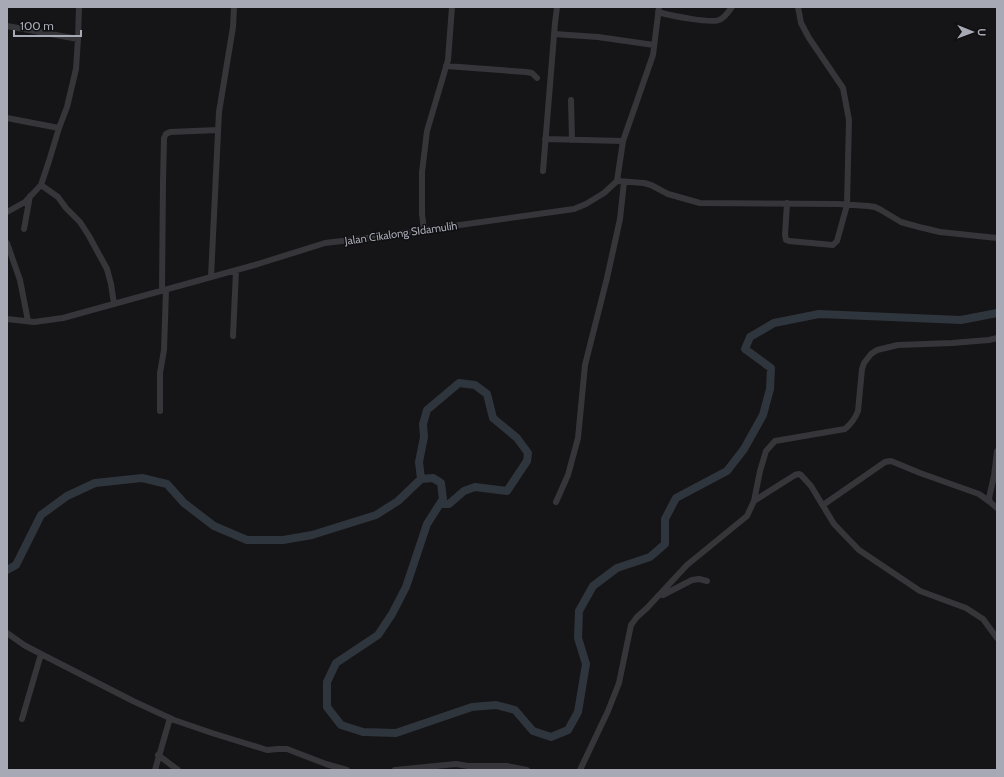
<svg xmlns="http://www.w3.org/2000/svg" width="1004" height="777" font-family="Cabin,sans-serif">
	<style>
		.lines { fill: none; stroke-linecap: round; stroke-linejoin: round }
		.river { stroke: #2f353d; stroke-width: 8 }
		.minor { stroke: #36363a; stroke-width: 6 }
		.labels { text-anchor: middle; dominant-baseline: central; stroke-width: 3; stroke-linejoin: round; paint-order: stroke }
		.street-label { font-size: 11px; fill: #a7aab5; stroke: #100f11 }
	</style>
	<rect width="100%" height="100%" fill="#151416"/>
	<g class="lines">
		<path class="river" d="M421 479 419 462 424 437 423 424 427 410 459 383 475 385 487 394 493 418 517 438 528 453 527 461 507 491 475 487 464 491 449 504H440
			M7 570 16 565 41 515 67 496 95 483 142 478 167 484 184 503 214 526 247 540H283L312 535 376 515 398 501 421 479 433 478 441 483 443 499 427 524 406 587 392 614 378 635 336 663 327 682V707L341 725 363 732 396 733 472 707 496 705 515 710 533 731 551 737 568 730 578 712 586 664 578 638 579 611 593 586 617 568 650 557 665 544V519L676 498 727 471 744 449 763 415 770 389 771 368 745 349 750 337 774 323 819 314 961 320 997 313"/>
		<path class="minor" d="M658 12C669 15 714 25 721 19 725 17 729 11 732 7
			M7 26 78 39 79 7
			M554 34 598 37 654 45
			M446 66 526 72 532 73 537 78
			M571 100 572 140
			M7 118 59 128 49 161 41 185 25 202 7 212
			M59 128 67 107 76 69 78 39
			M545 139 623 141
			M543 171 555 23 557 7
			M617 181 644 183 651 185 668 194 700 203 838 204 868 206 875 207 881 210 901 222 919 227 940 232 997 238
			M41 185 58 197 66 208 80 222 89 236 107 269 111 284 114 304
			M787 203 785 235 786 240 789 241 833 245 837 241 847 205 849 120 843 88 809 38 801 23 798 7
			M24 229 30 196
			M424 230 422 214V172L427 131 448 60 452 7
			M7 243 20 280 28 321
			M211 277 219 112 233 27 234 7
			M162 291 163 182 164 138 166 134 170 132 218 130
			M7 319 34 322 63 318 258 264 325 243 367 238 574 209 586 204 604 193 617 181 623 141 653 55 659 7
			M233 336 236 271
			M160 411V373L164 350 166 290
			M997 451 994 476 989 498 990 502 997 508
			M754 501 795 475 799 474 801 475 811 486 834 524 859 550 920 591 966 608 983 619 997 638
			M556 502 568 475 578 438 585 365 607 278 620 219 624 182
			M823 505 885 462 891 461 920 473 979 494 990 502
			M663 595 692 580 699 579 707 581
			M7 633 24 645 41 654 133 701 174 720 212 733 267 750 278 749H287L326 764 347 770
			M22 719 41 654
			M158 755 178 770
			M155 770 170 718
			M395 770 456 764 468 766H507L527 770
			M580 770 608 711 619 683 631 625 637 617 647 608 687 565 747 516 754 501 760 471 766 451 775 441 845 429C851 424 855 419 858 411L862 369 864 363 871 354 877 350 898 345 952 343 989 340 997 338"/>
	</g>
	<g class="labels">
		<g class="street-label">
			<text transform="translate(401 233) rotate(-8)">Jalan Cikalong SIdamulih</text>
		</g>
	</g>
	<rect width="1004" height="777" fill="none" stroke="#a7aab5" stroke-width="16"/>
	<g transform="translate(972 32) rotate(91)" stroke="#100f11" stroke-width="3" paint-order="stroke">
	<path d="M0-3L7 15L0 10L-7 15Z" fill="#a7aab5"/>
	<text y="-6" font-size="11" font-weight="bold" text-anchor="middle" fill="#a7aab5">U</text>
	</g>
	<path d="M14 30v6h67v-6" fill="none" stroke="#a7aab5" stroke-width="2"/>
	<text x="20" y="30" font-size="12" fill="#a7aab5" stroke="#100f11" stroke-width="3" paint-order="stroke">100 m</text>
</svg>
